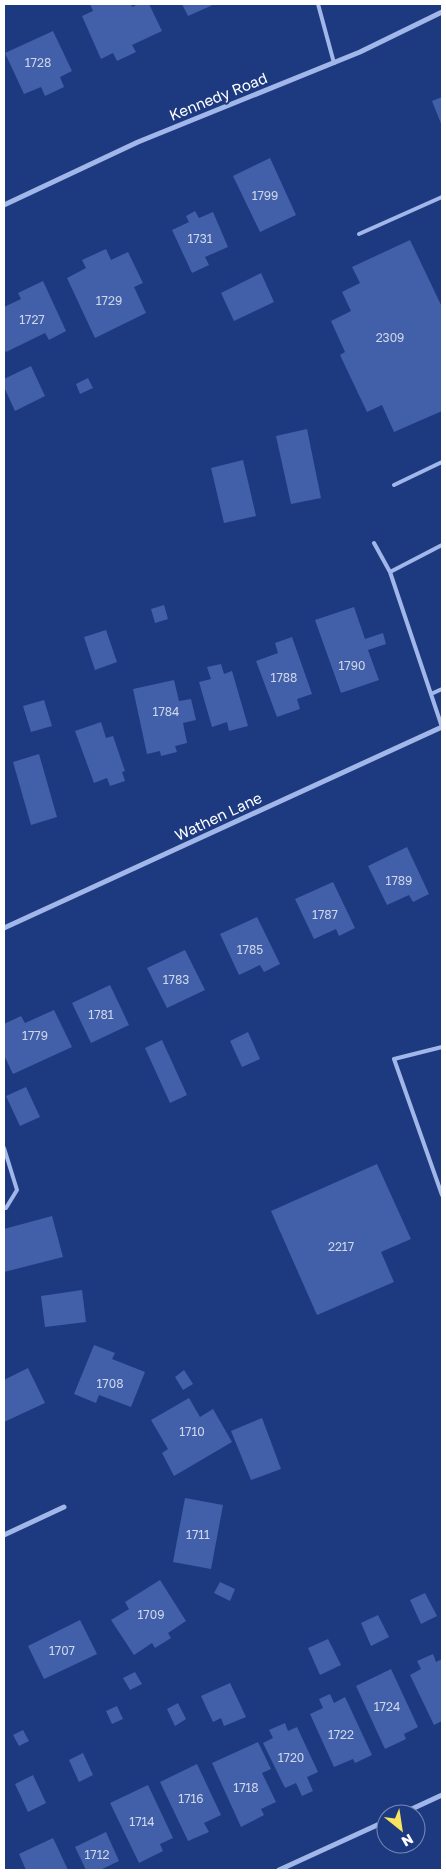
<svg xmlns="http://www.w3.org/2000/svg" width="446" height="1874" font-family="'Golos Text',sans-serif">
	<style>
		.building { fill: #4160a9 }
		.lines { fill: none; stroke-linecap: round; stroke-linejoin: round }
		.service { stroke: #a2b7e9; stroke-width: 4 }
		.minor { stroke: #a2b7e9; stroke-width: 5 }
		.labels { text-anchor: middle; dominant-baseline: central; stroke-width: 4; stroke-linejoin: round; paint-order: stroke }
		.number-label { font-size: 12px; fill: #d0d7ea }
		.street-label { font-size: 15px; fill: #fff; stroke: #1d3a81 }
	</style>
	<rect width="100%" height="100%" fill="#1d3a81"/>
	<path class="building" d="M90 4H131L132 7 139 4H149L162 31 132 45 136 52 117 61 113 53 101 59 82 16 93 11Z
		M182 4H215L188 16Z
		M53 31 72 71 60 77 64 87 45 96 41 87 24 94 5 53Z
		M442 97V126L432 101Z
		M270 158 296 215 260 232 233 176Z
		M195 211 199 218 213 212 228 247 205 257 209 265 192 273 172 230 189 222 186 216Z
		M410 240 442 307V411L394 432 382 405 367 412 340 355 345 352 331 321 351 311 342 292 360 283 352 267Z
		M106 249 111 260 128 252 143 283 134 287 146 313 95 338 67 278 86 268 82 260Z
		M261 273 274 302 234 321 221 293Z
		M43 281 66 331 49 340 45 333 6 352 4 348V307L21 299 18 293Z
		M31 366 45 396 15 411 4 387V379Z
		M88 378 93 388 80 394 76 384Z
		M307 429 321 498 291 504 276 436Z
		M243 460 256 516 224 523 211 468Z
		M164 605 168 619 155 623 151 609Z
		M354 607 365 639 383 633 386 644 368 650 379 680 341 693 315 620Z
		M106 630 117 662 95 670 84 637Z
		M292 637 312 694 297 699 300 709 277 717 256 661 278 653 275 643Z
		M221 664 224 674 232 671 248 726 229 731 227 722 212 727 199 682 211 679 207 667Z
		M174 680 179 701 191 699 196 720 183 723 187 743 175 746 177 752 161 756 160 751 147 754 133 689Z
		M44 700 52 726 31 732 23 706Z
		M101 722 106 738 113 736 125 771 122 772 125 781 110 786 107 778 94 783 75 731Z
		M39 754 57 817 31 825 13 762Z
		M407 847 429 894 413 902 409 895 387 905 368 866Z
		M333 882 355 928 339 936 336 929 314 939 295 899Z
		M257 917 280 964 264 972 260 965 239 975 220 934Z
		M185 950 205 990 167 1008 147 968Z
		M110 985 129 1025 91 1043 72 1003Z
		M54 1010 72 1047 13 1074 4 1055V1024L21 1016 25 1023Z
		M248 1032 260 1059 242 1067 230 1041Z
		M162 1040 187 1095 170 1103 145 1048Z
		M26 1087 40 1117 20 1126 6 1096Z
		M377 1164 411 1239 381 1252 394 1282 317 1315 271 1211Z
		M52 1216 63 1257 4 1272V1229Z
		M82 1290 86 1322 45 1327 41 1296Z
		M94 1345 115 1353 112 1359 145 1372 131 1407 99 1395 96 1403 74 1394Z
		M28 1368 45 1403 4 1422V1380Z
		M184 1370 193 1384 183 1390 175 1377Z
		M189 1398 200 1417 213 1409 232 1442 174 1476 162 1453 168 1449 151 1420Z
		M262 1418 281 1469 251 1480 231 1431Z
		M185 1498 223 1505 211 1569 173 1562Z
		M160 1580 186 1621 168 1633 171 1638 155 1648 152 1643 134 1655 111 1620 129 1609 125 1602Z
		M220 1582 235 1589 230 1601 214 1593Z
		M425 1593 437 1616 421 1624 410 1600Z
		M378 1615 389 1637 371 1646 361 1623Z
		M80 1620 97 1654 44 1679 28 1646Z
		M328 1639 341 1665 320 1675 308 1648Z
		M433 1654 436 1662 442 1659V1721L434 1725 410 1675 421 1669 417 1661Z
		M391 1669 418 1727 404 1734 406 1739 385 1749 356 1686Z
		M135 1672 142 1684 130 1690 123 1678Z
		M230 1683 246 1717 224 1726 221 1718 213 1722 201 1696Z
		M330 1694 334 1703 345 1697 372 1755 355 1763 353 1759 334 1767 310 1714 323 1708 319 1699Z
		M178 1703 186 1719 175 1726 167 1709Z
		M117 1706 123 1719 112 1724 106 1711Z
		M285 1723 288 1731 297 1727 318 1772 307 1777 313 1791 302 1796 296 1783 285 1788 263 1743 273 1738 269 1730Z
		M23 1730 29 1741 19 1746 13 1735Z
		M258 1742 271 1769 262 1773 276 1802 261 1809 264 1815 241 1827 212 1763Z
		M83 1753 93 1775 79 1782 69 1760Z
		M197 1764 221 1815 204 1823 209 1832 188 1841 160 1782Z
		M33 1775 46 1803 28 1812 15 1784Z
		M148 1785 173 1838 160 1844 163 1851 139 1863 110 1803Z
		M106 1832 119 1861 100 1870H86L75 1847Z
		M53 1838 68 1870H26L19 1854Z"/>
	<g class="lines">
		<path class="service" d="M318 4 334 63
			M359 234 442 197
			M394 485 442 462
			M374 543 390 572 442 727
			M390 572 442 545
			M431 694 442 689
			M442 1047 394 1059 442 1195
			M4 1148 17 1190 6 1208H4"/>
		<path class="minor" d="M4 205 138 142 360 52 442 12
			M4 928 442 727
			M4 1535 64 1507
			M401 1814 442 1795
			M279 1870 386 1821"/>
	</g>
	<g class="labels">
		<g class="number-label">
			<text x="38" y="62">1728</text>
			<text x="265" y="195">1799</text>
			<text x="200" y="238">1731</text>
			<text x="109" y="300">1729</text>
			<text x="32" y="319">1727</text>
			<text x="390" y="337">2309</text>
			<text x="352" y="665">1790</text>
			<text x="284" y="677">1788</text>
			<text x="166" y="711">1784</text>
			<text x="399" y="880">1789</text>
			<text x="325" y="914">1787</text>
			<text x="250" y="949">1785</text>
			<text x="176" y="979">1783</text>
			<text x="101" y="1014">1781</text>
			<text x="35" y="1035">1779</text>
			<text x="341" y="1246">2217</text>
			<text x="110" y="1383">1708</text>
			<text x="192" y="1431">1710</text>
			<text x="198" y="1534">1711</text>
			<text x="151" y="1614">1709</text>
			<text x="62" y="1650">1707</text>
			<text x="387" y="1706">1724</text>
			<text x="341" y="1734">1722</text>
			<text x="291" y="1757">1720</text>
			<text x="246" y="1787">1718</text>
			<text x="191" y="1798">1716</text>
			<text x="142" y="1821">1714</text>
			<text x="97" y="1854">1712</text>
		</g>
		<g class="street-label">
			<text transform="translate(218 96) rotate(-22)">Kennedy Road</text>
			<text transform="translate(218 816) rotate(-25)">Wathen Lane</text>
		</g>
	</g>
	<rect width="446" height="1874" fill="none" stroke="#ffffff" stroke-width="10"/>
	<g transform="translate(401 1829) rotate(150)"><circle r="24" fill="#1d3a81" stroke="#7789b3"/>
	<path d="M0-4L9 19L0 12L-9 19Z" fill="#f9e460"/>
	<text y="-8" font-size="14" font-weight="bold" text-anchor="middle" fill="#ffffff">N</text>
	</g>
</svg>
